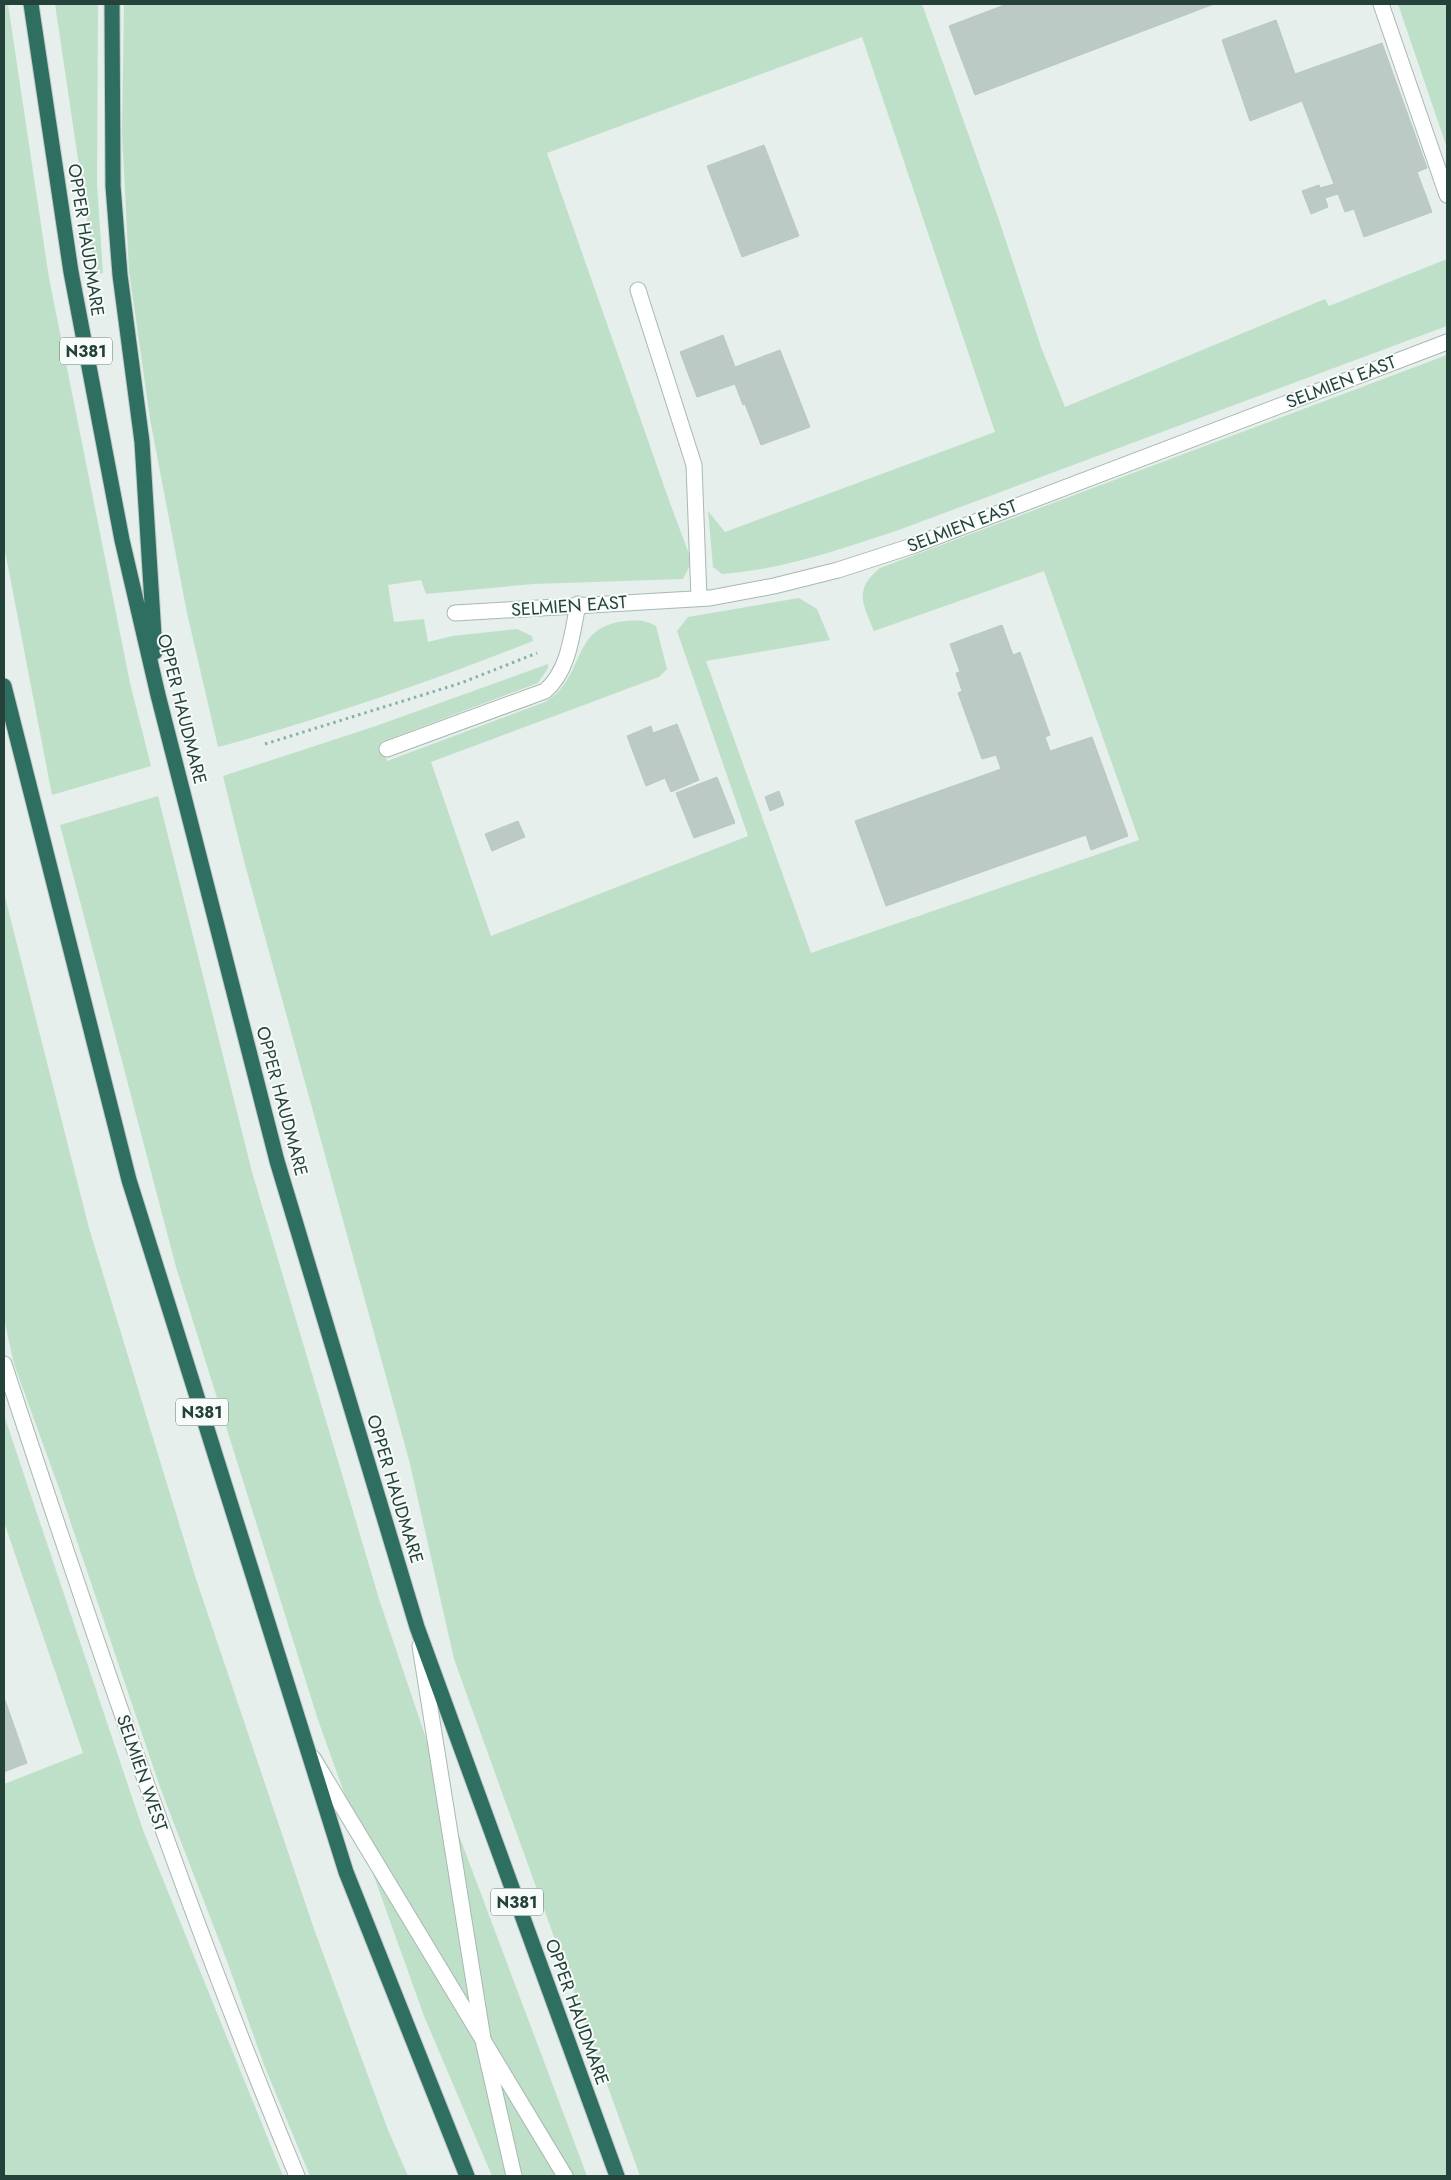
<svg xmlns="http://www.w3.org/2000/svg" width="1451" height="2180" font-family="Jost,sans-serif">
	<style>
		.green { fill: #bfe0c8 }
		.building { fill: #bbcac4; stroke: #b8c9c2 }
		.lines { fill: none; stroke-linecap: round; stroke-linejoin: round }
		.minor-casing { stroke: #a8b8b2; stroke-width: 17 }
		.highway-casing { stroke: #c2cac8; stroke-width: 17 }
		.path { stroke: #86b3a5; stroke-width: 3; stroke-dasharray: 2.5 4; stroke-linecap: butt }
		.minor { stroke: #fff; stroke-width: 15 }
		.highway { stroke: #2f6f62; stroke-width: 15 }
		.labels { text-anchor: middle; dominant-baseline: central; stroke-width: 4; stroke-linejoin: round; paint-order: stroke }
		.shield { fill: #f7fbf9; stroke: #637a73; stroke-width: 1 }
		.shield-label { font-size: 16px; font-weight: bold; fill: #24423a }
		.street-label { font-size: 18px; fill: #24423a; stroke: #f7fbf9 }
	</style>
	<rect width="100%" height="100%" fill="#e6efeb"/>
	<path class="green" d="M4 4H8L49 278 130 683 151 766 52 795 4 546Z
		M55 4H98L97 185 103 273 95 274Z
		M124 4H922L999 220 1041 347 1065 407 1325 299 1329 306 1447 259V326L896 531C840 549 782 570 722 574L713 567 708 511 725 532 995 432 862 37 547 153 670 503 689 554 690 565 683 579 533 584 426 594 421 580 388 585 394 622 424 619 428 642 452 636 517 629 532 636 533 641C430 682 325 718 218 747L187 613 150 419 129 271 122 133Z
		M1398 4H1447V148Z
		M1447 355V2176H640L454 1659 409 1460 244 861 223 776 376 726 548 664V668L538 683 381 742 387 761 545 702C549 699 554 696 557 693 584 666 575 626 626 621 639 620 645 620 656 626L667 669 659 677 431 762 491 936 748 836 677 631 688 617 799 598 817 609 830 640 706 661 811 953 1139 840 1044 571 874 631C862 603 854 589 880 568Z
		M158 796 252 1172 380 1602 457 1830 587 2176H492L424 2016 318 1720 176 1267 60 825Z
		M4 893 89 1228 196 1579 314 1929 388 2130 408 2176H310L264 2065 227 1961 161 1790 60 1491 14 1364 4 1319Z
		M4 1415 143 1830 283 2176H4V1784L83 1753 4 1522Z"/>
	<path class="building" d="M1007 4H1214L975 95 949 26Z
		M1276 20 1295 74 1382 43 1427 168 1417 172 1432 212 1364 237 1354 209 1345 212 1338 194 1325 198 1328 207 1311 214 1302 191 1319 185 1320 188 1334 184 1302 101 1250 121 1222 40Z
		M764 145 799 236 742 257 707 166Z
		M723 335 735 367 780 350 810 427 761 445 745 404 743 405 735 384 697 397 680 352Z
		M1002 625 1013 655 1020 652 1050 735 1045 737 1050 751 1092 737 1128 836 1091 850 1086 835 886 906 855 821 1001 769 996 755 982 759 958 693 962 691 956 673 960 672 950 644Z
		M677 724 699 780 671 792 665 778 646 786 627 736 651 726 653 733Z
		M717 777 735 823 694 838 676 793Z
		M779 791 784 805 770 811 765 797Z
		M518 821 525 837 492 851 485 834Z
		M4 1697 27 1763 4 1772Z"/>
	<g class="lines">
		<g class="minor-casing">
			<path id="minor" d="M1381 4 1447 195
				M638 290 694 465 699 598
				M455 613 710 598 774 586 838 570 912 546 1447 342
				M387 749 545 691C569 671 572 634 578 604
				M4 1364C94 1637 186 1910 297 2176
				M420 1646 484 2045 514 2176
				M313 1758 565 2176"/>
		</g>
		<g class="highway-casing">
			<path id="highway" d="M31 4 71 272 122 540 158 695 277 1161 417 1627 617 2176
				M112 4 113 186 120 275 142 442 155 652
				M4 686 129 1180 346 1872 467 2176"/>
		</g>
		<path class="path" d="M265 744 461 683 537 653"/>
		<use href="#minor" class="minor"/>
		<use href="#highway" class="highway"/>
	</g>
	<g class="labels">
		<g class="shield">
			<rect x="60" y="337.5" width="52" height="27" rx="4"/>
			<rect x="176" y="1398.5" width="52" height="27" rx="4"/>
			<rect x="491" y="1888.5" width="52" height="27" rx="4"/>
		</g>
		<g class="shield-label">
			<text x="86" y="351">N381</text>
			<text x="202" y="1412">N381</text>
			<text x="517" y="1902">N381</text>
		</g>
		<g class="street-label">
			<text transform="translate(86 240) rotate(81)">OPPER HAUDMARE</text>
			<text transform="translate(1341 382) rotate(-21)">SELMIEN EAST</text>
			<text transform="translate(962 526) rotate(-21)">SELMIEN EAST</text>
			<text transform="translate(569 606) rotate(-4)">SELMIEN EAST</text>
			<text transform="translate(182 709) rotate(76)">OPPER HAUDMARE</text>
			<text transform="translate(282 1101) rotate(75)">OPPER HAUDMARE</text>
			<text transform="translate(395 1489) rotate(73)">OPPER HAUDMARE</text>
			<text transform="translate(142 1773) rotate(71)">SELMIEN WEST</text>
			<text transform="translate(577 2012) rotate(70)">OPPER HAUDMARE</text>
		</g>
	</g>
	<rect width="1451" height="2180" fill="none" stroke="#24423a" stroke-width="10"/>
</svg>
